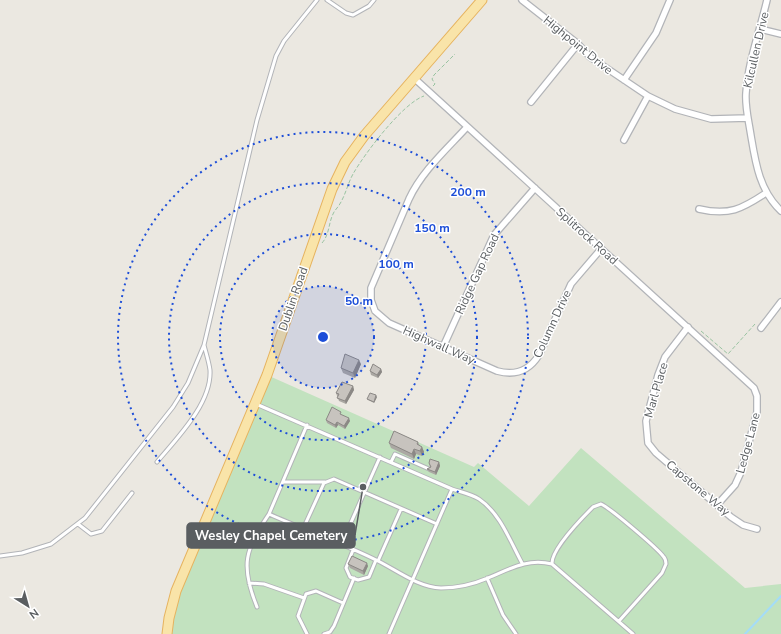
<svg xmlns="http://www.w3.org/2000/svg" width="781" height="634" font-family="'Nunito Sans',sans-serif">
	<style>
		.green { fill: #c2e2bf }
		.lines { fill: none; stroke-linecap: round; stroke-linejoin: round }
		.stream { stroke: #a4dcf8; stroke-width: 2 }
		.service-casing { stroke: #b2b4b8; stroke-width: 5 }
		.minor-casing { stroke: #b2b4b8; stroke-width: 8 }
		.primary-casing { stroke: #e6b35f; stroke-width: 11 }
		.path { stroke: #99c3a1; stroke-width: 1; stroke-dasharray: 4 2; stroke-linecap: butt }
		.service { stroke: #fff; stroke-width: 3 }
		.minor { stroke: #fff; stroke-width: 5.5 }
		.primary { stroke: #f9e4a9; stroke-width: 9 }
		.wall { fill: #aba8a3 }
		.shaded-wall { fill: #8b8885 }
		.building { fill: #c7c3be; stroke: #8b8885 }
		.ring { fill: none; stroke: #1d4ed8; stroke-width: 2; stroke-dasharray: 2 4 }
		.labels { text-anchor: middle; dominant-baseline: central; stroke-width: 3; stroke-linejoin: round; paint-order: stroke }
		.street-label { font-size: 12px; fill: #5a5e61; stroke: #fff }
		.centre { fill: #1d4ed8; stroke: #fff; stroke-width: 2 }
		.ring-label { font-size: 12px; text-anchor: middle; font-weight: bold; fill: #1d4ed8; stroke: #fff; stroke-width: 3; stroke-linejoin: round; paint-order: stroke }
		.leader { fill: none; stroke: #5a5e61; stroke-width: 1.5 }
		.callout-dot { fill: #5a5e61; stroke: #fff; stroke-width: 1.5 }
		.callout { fill: #5a5e61; stroke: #5a5e61; stroke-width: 1.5 }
		.callout-label { font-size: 13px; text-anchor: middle; font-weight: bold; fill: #fff }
	</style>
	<rect width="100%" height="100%" fill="#ebe8e1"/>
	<path class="green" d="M267 375 474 467 478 463 529 506 581 448 745 588 781 584V634H167L169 618Z"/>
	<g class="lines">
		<path class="stream" d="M745 634 781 596"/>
		<g class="service-casing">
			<path id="service" d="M327 0 346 13 353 15 369 6 374 0
				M256 404 452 489 389 634
				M307 425 269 514C305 530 342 543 378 561 398 571 418 587 441 588 456 588 474 584 488 578 510 569 527 558 552 564L633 634
				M157 462C177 438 212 403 210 370 209 362 206 353 204 345
				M391 462 395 454 429 469
				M283 482H325
				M452 489C461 492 471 494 479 499 500 513 510 541 522 563
				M78 524 91 534 102 531 132 493
				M303 529 324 483 334 479 437 524
				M341 545 380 457
				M353 550 346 568 350 577 358 580 369 577 376 560
				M0 556 22 553 51 544 85 518 173 407 188 383 204 345 257 120 276 56 284 41 317 0
				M378 561 401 509
				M552 564C551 550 582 518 593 507L601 504C610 508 656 547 663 556 665 558 666 561 666 564L662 573 619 621
				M487 578 503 615 516 634
				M249 583 264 584 304 598
				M257 607C240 565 245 550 269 514
				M307 634 298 616 306 594 316 591 343 603
				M324 634 330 632 334 626 354 578"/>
		</g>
		<g class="minor-casing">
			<path id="minor" d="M522 0 578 44 590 57 648 96 675 109 711 119 748 118
				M767 0C760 30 748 62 746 93 745 105 748 118 750 130 755 159 758 189 781 211
				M760 29 781 34
				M414 78 754 388 757 396V412L741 472 735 485 717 505
				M624 80 656 33 670 0
				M531 102 578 44
				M467 127C447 149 422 171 409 199L371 288V300L375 311 389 323 497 371C515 376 529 371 539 355L571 284 601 249
				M624 140 648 96
				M699 209C729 216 742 209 766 193
				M688 327 665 357 658 375 646 421 648 443 656 453 731 517 743 525 757 529
				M761 328 781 302
				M443 347 494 235 535 188"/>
		</g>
		<g class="primary-casing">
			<path id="primary" d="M167 634 169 618 176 591 267 375 332 189 345 162 364 136 482 0"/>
		</g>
		<path class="path" d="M433 86 435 84 432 79 434 75 455 54
			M322 243C330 234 328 223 334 212 336 209 339 206 341 202 346 193 348 183 353 174 365 153 403 103 424 96
			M701 331 728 354 755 324"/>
		<use href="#service" class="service"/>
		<use href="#minor" class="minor"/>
		<use href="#primary" class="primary"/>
	</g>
	<path class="wall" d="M361 364 355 378 343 373 341 368Z
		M381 369 382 372 378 378 371 375 370 371Z
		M353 386 354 390 346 404 339 401 336 393Z
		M377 397 374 403 368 400 367 399Z
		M342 415 350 421 345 429 338 425 336 428 327 423 326 420Z
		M418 442 420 446 422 447 424 452 422 456 416 454 414 459 391 448 389 443Z
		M439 462 440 466 436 475 429 472 427 469 430 467 429 463Z
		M348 564 368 566 364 575 350 568Z"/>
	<path class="shaded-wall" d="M359 360 361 364 355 378 353 373Z
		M381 369 382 372 378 378 377 375Z
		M353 386 354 390 346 404 345 401Z
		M376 395 377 397 374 403V402Z
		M349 418 350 421 345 429 344 426Z
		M337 422 338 425 336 428 335 425Z
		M422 447 424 452 422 456 420 451Z
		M414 449 416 454 414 459 412 454Z
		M439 462 440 466 436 475 435 472Z
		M367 563 368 566 364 575 363 571Z"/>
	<path class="building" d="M345 354 359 360 353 373 341 368Z
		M373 364 381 369 377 375 370 371Z
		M342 382 353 386 345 401 337 398 339 394 336 393Z
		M370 393 376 395 374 402 367 399Z
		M332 407 341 412 340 414 349 418 344 426 337 422 335 425 326 420Z
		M394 431 418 442 417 444 422 447 420 451 414 449 412 454 389 443Z
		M430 459 439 462 435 472 427 469 431 467 429 463Z
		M352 556 367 563 363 571 348 564Z"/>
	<circle cx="323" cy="337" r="51" fill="#1d4ed8" fill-opacity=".12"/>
	<g class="ring">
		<circle cx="323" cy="337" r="51"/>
		<circle cx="323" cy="337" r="103"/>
		<circle cx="323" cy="337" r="154"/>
		<circle cx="323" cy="337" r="205"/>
	</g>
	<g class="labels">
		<g class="street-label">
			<text transform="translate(578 45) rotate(39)">Highpoint Drive</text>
			<text transform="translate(756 50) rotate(-77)">Kilcullen Drive</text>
			<text transform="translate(587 236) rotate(42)">Splitrock Road</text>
			<text transform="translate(477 274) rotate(-65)">Ridge Gap Road</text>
			<text transform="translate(293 299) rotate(-71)">Dublin Road</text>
			<text transform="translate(552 324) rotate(-65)">Column Drive</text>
			<text transform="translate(439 345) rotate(24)">Highwall Way</text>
			<text transform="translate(656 390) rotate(-74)">Marl Place</text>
			<text transform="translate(748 443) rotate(-75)">Ledge Lane</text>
			<text transform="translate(698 488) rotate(40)">Capstone Way</text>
		</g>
	</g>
	<circle cx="323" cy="337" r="6" class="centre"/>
	<g class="ring-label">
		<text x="468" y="196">200 m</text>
		<text x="432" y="232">150 m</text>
		<text x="396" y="268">100 m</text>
		<text x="359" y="305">50 m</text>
	</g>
	<path class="leader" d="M363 487L355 535"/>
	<circle class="callout-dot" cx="363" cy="487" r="4"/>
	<rect class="callout" x="187" y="523" width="168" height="25" rx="4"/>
	<g class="callout-label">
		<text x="271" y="540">Wesley Chapel Cemetery</text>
	</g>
	<g transform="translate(28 606) rotate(143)" stroke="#ffffff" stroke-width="3" paint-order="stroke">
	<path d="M0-3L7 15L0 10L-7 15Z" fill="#5a5e61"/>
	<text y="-6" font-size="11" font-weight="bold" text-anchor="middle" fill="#5a5e61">N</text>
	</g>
</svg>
